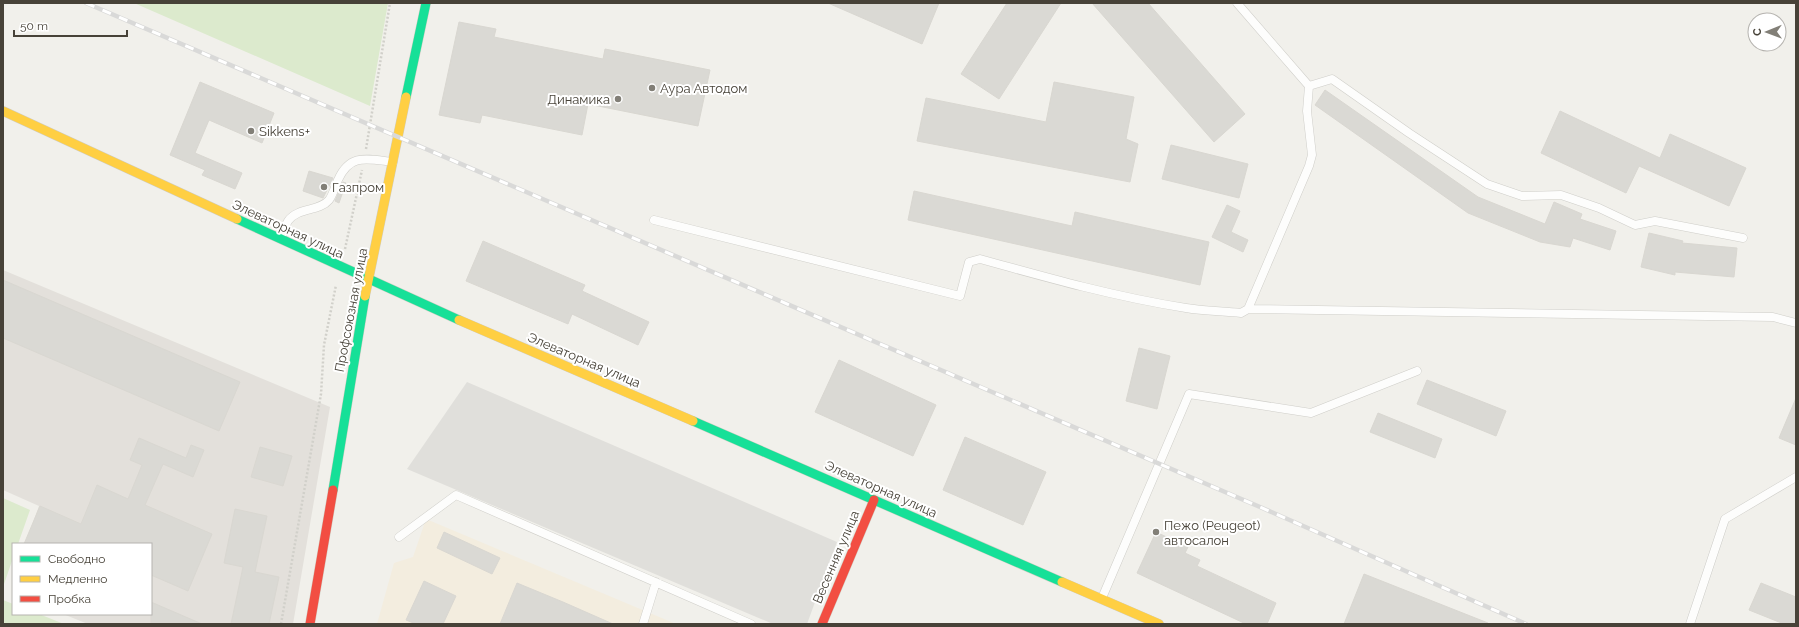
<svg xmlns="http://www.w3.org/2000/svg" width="1799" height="627" font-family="Raleway,sans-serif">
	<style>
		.commercial { fill: #f3eddf }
		.industrial { fill: #e3e0db }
		.green { fill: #dceacd }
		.parking { fill: #e0dfdb }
		.building { fill: #dad9d4; stroke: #d9d7d1 }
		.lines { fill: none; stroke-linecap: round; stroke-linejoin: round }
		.lane-casing { stroke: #cfcec9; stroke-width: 9 }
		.fast-casing { stroke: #d0cdc2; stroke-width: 10 }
		.slow-casing { stroke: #d0cdc2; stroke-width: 10 }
		.jam-casing { stroke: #d0cdc2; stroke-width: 10 }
		.path { stroke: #d1d0ca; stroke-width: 2.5; stroke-dasharray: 2 2; stroke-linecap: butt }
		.lane { stroke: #fdfdfc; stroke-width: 8 }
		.fast { stroke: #16e098; stroke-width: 9 }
		.slow { stroke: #ffcf43; stroke-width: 9 }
		.jam { stroke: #f24e42; stroke-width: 9 }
		.rail-casing { stroke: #d9d9d8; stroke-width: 4.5 }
		.rail { stroke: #fff; stroke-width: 3; stroke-dasharray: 9; stroke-linecap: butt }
		.poi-dot { fill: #827f77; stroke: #fff; stroke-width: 1.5 }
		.labels { text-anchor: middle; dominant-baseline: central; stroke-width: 4; stroke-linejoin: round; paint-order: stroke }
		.poi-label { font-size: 13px; fill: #474238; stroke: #fff; text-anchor: start }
		.street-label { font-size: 13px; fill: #474238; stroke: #fff }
	</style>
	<rect width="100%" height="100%" fill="#f1f0eb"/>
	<path class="commercial" d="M426 519 676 624H377L394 563 413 557Z"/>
	<path class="industrial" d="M3 270 330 407 293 624H88L63 614H151V544H25L39 506 3 490Z"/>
	<path class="green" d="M134 3H388L370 106Z
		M3 498 30 510 18 544H13V558L3 587Z
		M3 600 13 604V614H39L64 624H3Z"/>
	<path class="parking" d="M467 382 837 542 807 624H773L407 469Z"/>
	<path class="building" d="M828 3H939L922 44Z
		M1007 3H1061L999 99 961 74Z
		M1092 3H1148L1245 114 1214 142Z
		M459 22 496 29 494 37 603 59 605 49 710 70 698 126 588 104 582 135 482 115 480 123 439 115Z
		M200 82 274 113 262 143 209 120 195 153 242 173 235 189 202 175 205 170 170 155Z
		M1054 82 1134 97 1126 139 1138 144 1130 182 917 141 926 98 1046 122Z
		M1325 90 1478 197 1545 224 1554 202 1582 214 1580 219 1616 231 1610 250 1573 238 1570 247 1540 242 1468 213 1315 105Z
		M1560 111 1660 158 1670 134 1746 168 1729 206 1639 166 1626 193 1541 153Z
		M1171 145 1248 164 1239 198 1162 179Z
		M309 171 333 178 323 198 303 191Z
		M343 182 346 183 339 203 335 201Z
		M914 191 1072 226 1075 212 1209 242 1200 285 908 220Z
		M1227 205 1240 211 1231 232 1248 240 1243 252 1212 237Z
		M1649 233 1683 241 1682 243 1737 248 1734 277 1675 272V275L1641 267Z
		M483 241 585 285 582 291 649 322 638 345 572 314 568 324 466 281Z
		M3 280 240 382 219 431 3 338Z
		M1139 348 1170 356 1157 409 1126 401Z
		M839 360 936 405 913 456 815 412Z
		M1427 380 1506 411 1496 436 1417 404Z
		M1796 398V445L1779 438Z
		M1378 413 1442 439 1435 458 1370 432Z
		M965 437 1046 472 1023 525 943 490Z
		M139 438 186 458 191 445 204 450 193 477 163 464 145 505 212 534 188 591 151 575V544H24L40 506 81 524 97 485 128 499 142 465 130 460Z
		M260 447 292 456 283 486 251 477Z
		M235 509 267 516 255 572 279 577 269 624H231L243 567 224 563Z
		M444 532 500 558 492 574 437 548Z
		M1156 532 1188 547 1185 553 1200 560 1197 566 1276 603 1267 624H1246L1137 573Z
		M1364 574 1488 623V624H1344Z
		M424 581 456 596 443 624H416L406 620Z
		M517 583 563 602 613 624H500Z
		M1761 583 1796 597V624H1784L1749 610Z
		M151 602 202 624H151Z"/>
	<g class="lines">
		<g class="lane-casing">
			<path id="lane" d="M1309 86 1332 79 1409 133 1487 184 1522 196 1561 195 1599 208 1635 225 1655 221 1743 238
				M654 220 960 296 969 262 980 259C1048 278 1116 297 1186 308 1204 311 1223 311 1241 313L1248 309 1309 166 1312 155 1307 111 1309 86 1237 3
				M281 238C283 233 285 226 288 221 298 207 319 212 329 200 333 195 335 186 338 180 350 153 367 159 393 162
				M1248 309 1773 317 1796 323
				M399 537 456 495 751 624
				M1102 598 1189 394 1311 413 1417 371
				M643 624 656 582
				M1690 624 1725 519 1796 477"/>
		</g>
		<g class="fast-casing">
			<path id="fast" d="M406 97 426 3
				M237 219 459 320
				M693 421 1062 582
				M333 490 365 296"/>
		</g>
		<g class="slow-casing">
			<path id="slow" d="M3 111 237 219
				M365 296 406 97
				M459 320 693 421
				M1062 582 1159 624"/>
		</g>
		<g class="jam-casing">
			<path id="jam" d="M310 624 333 490
				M822 624 874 500"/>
		</g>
		<path class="path" d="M366 149 390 3
			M345 249 362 170
			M281 624 321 394 324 345 336 285"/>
		<use href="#lane" class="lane"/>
		<use href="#fast" class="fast"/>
		<use href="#slow" class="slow"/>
		<use href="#jam" class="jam"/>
		<g class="rail-casing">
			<path id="rail" d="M86 3 1260 507 1526 624"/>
		</g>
		<use href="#rail" class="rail"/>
	</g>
	<g class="poi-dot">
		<circle cx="652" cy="88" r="4"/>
		<circle cx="618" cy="99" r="4"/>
		<circle cx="251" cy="131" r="4"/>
		<circle cx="324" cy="187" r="4"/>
		<circle cx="1156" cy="532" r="4"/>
	</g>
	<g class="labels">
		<g class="poi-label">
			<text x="660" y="88">Аура Автодом</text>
			<text x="610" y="99" text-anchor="end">Динамика</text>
			<text x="259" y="131">Sikkens+</text>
			<text x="332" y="187">Газпром</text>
			<text x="1164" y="525">Пежо (Peugeot)<tspan x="1164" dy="15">автосалон</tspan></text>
		</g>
		<g class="street-label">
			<text transform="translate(288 229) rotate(25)">Элеваторная улица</text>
			<text transform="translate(351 310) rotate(-79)">Профсоюзная улица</text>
			<text transform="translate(584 360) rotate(23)">Элеваторная улица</text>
			<text transform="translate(881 489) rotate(24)">Элеваторная улица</text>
			<text transform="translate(836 557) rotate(-67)">Весенняя улица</text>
		</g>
	</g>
	<rect width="1799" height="627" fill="none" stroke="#474238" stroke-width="8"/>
	<rect x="12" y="543" width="140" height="72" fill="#ffffff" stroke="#b5b3af"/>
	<rect x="20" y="556" width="20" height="6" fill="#16e098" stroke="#b5b3af"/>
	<text x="48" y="563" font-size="12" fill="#474238">Свободно</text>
	<rect x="20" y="576" width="20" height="6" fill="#ffcf43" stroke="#b5b3af"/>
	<text x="48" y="583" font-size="12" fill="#474238">Медленно</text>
	<rect x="20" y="596" width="20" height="6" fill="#f24e42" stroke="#b5b3af"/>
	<text x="48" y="603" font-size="12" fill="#474238">Пробка</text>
	<g transform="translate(1767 32) rotate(269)"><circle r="19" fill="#ffffff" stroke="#b5b3af"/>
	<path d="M0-3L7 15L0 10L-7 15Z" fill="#827f77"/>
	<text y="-6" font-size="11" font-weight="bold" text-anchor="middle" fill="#474238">С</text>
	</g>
	<path d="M14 30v6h113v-6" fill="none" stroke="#474238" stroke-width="2"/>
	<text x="20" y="30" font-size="12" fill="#474238" stroke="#ffffff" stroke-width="3" paint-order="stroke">50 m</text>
</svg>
